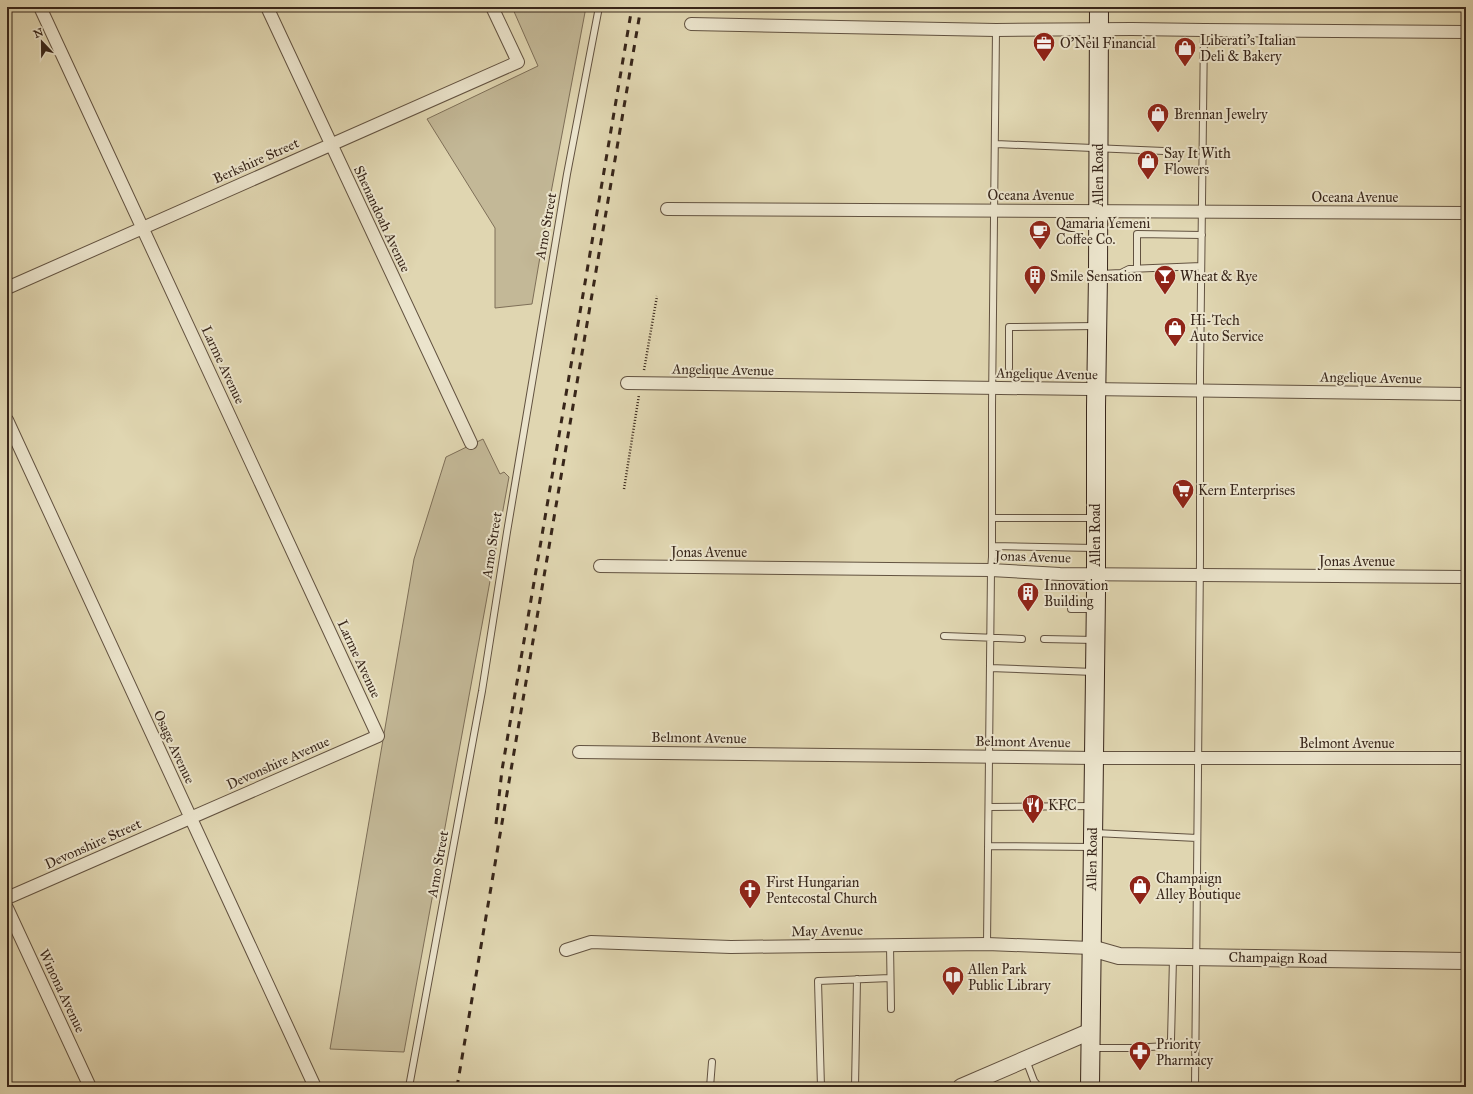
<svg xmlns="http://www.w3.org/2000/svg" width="1473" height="1094" font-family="'IM FELL Great Primer',serif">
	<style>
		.green { fill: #c3b897; stroke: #7e6f58 }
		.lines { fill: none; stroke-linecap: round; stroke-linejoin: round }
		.service-casing { stroke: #625240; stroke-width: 8 }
		.minor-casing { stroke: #625240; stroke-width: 14 }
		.tertiary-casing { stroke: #625240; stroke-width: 18 }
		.secondary-casing { stroke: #38261a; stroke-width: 20 }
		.path { stroke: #38261a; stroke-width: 2.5; stroke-dasharray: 1 2; stroke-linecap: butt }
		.service { stroke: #ebe4cc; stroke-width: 6 }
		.minor { stroke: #ebe4cc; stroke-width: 12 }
		.tertiary { stroke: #ebe4cc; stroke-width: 16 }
		.secondary { stroke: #ebe4cc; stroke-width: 18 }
		.rail { stroke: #38261a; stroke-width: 3; stroke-dasharray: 7 7; stroke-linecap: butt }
		.labels { text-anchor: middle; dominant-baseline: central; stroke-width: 4; stroke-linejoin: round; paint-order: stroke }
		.poi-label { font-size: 14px; fill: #38261a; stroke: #ebe4cc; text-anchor: start }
		.street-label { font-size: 14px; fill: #38261a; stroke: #ebe4cc }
	</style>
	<rect width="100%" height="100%" fill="#e0d6b1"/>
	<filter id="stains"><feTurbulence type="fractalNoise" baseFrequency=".005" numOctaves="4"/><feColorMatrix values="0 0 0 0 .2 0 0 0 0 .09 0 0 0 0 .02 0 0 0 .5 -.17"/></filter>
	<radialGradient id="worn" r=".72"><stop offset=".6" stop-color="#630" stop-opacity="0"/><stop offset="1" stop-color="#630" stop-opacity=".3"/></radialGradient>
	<path class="green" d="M512 7H586L550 198 532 304 495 308V228L427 119 538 66Z
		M483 439 500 474 504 472 509 477 404 1052 330 1049 414 559 446 457Z"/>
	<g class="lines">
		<g class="service-casing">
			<path id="service" d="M996 144 1164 151
				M1137 268V234L1202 235
				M1100 274 1121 273 1129 269 1201 266
				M1009 368V327L1097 326
				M992 518H1094
				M992 546 1094 548
				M1071 609H1095
				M944 636 1022 639
				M1044 639 1095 640
				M990 668 1094 672
				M989 807 1092 806
				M1095 833 1197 838
				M988 846 1091 847
				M987 944 991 570 992 557V406L996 30
				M890 945 891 1009
				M1092 1048H1131L1167 1046 1171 1040 1173 958
				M1026 1060 1034 1081 1039 1087
				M409 1087 482 691 507 532 567 174 599 7
				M710 1087 712 1062
				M821 1087 818 981 890 978
				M855 1087 857 979
				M1195 1087 1200 558V374L1204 30"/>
		</g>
		<g class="minor-casing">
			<path id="minor" d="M267 7 471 443
				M691 24 996 30 1132 29 1204 30 1466 32
				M667 209 1466 213
				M7 288 518 62 492 7
				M627 383 1466 394
				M7 420 315 1087
				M600 566 991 570 1060 574 1466 577
				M579 752 1094 758H1466
				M7 898 378 736 40 7
				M7 908 90 1087
				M566 950 591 942 731 947 987 944 1091 948"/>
		</g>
		<g class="tertiary-casing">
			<path id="tertiary" d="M1091 948 1119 956 1466 961
				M961 1087 1091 1031"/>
		</g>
		<g class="secondary-casing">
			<path id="secondary" d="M1090 1087 1096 592V407L1098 274 1099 7"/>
		</g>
		<path class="path" d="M644 370 657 296
			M624 489 639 395"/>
		<use href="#service" class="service"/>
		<use href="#minor" class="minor"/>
		<use href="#tertiary" class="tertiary"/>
		<use href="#secondary" class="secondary"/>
		<path class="rail" d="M496 824 502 770 632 7
			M457 1087 641 7"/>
	</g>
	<defs>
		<g id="office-pin" transform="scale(1.15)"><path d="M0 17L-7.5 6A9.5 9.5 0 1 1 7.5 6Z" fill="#8f2418" stroke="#ebe4cc"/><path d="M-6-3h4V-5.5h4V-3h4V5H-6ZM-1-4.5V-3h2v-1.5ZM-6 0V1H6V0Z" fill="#fff"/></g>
		<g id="shop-pin" transform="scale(1.15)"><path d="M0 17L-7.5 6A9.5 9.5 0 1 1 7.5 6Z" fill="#8f2418" stroke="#ebe4cc"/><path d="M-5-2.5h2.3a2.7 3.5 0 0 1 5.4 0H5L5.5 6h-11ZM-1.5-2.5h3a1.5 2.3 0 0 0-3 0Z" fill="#fff"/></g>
		<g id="cafe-pin" transform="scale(1.15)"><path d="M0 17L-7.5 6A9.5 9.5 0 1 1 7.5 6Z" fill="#8f2418" stroke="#ebe4cc"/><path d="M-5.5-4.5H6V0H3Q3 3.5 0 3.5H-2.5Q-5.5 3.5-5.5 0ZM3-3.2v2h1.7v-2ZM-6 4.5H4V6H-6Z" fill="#fff"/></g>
		<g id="building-pin" transform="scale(1.15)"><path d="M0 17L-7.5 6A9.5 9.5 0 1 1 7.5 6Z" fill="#8f2418" stroke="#ebe4cc"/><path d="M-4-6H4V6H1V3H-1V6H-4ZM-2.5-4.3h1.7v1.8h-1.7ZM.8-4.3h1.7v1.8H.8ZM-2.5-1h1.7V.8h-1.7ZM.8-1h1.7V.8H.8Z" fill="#fff"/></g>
		<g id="bar-pin" transform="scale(1.15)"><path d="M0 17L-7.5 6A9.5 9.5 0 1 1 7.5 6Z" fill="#8f2418" stroke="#ebe4cc"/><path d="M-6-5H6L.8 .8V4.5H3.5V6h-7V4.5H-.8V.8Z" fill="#fff"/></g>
		<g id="supermarket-pin" transform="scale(1.15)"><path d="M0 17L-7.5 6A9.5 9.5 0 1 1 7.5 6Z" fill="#8f2418" stroke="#ebe4cc"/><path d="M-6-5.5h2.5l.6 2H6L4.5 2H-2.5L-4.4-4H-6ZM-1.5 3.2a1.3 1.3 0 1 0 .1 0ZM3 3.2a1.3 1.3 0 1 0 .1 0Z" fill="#fff"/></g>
		<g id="restaurant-pin" transform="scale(1.15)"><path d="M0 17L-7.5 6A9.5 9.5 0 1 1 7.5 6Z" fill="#8f2418" stroke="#ebe4cc"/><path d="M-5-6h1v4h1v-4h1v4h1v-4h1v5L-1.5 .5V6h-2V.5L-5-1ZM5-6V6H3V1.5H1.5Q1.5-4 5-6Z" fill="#fff"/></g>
		<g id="church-pin" transform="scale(1.15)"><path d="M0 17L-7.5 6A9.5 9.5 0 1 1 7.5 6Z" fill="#8f2418" stroke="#ebe4cc"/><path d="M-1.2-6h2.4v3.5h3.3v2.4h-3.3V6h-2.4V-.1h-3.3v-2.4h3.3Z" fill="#fff"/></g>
		<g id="library-pin" transform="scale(1.15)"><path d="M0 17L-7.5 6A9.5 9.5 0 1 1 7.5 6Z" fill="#8f2418" stroke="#ebe4cc"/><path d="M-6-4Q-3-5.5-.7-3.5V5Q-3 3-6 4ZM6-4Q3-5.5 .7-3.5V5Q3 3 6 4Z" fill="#fff"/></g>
		<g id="pharmacy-pin" transform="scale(1.15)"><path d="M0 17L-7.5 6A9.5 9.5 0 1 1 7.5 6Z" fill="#8f2418" stroke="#ebe4cc"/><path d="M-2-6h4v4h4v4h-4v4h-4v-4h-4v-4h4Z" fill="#fff"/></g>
	</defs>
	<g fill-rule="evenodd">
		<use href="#office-pin" x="1044" y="43"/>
		<use href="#shop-pin" x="1185" y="48"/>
		<use href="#shop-pin" x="1158" y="114"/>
		<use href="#shop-pin" x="1148" y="161"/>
		<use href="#cafe-pin" x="1040" y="231"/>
		<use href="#building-pin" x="1035" y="276"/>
		<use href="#bar-pin" x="1165" y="276"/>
		<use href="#shop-pin" x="1175" y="328"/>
		<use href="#supermarket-pin" x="1183" y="490"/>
		<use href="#building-pin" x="1028" y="593"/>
		<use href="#restaurant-pin" x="1033" y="805"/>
		<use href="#shop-pin" x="1140" y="886"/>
		<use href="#church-pin" x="750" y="890"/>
		<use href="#library-pin" x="953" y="977"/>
		<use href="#pharmacy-pin" x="1140" y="1052"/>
	</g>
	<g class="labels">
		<g class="poi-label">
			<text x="1200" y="40">Liberati's Italian<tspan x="1200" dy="16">Deli &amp; Bakery</tspan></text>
			<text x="1060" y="43">O'Neil Financial</text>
			<text x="1174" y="114">Brennan Jewelry</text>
			<text x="1164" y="153">Say It With<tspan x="1164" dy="16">Flowers</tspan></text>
			<text x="1056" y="223">Qamaria Yemeni<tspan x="1056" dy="16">Coffee Co.</tspan></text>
			<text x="1050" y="276">Smile Sensation</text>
			<text x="1180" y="276">Wheat &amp; Rye</text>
			<text x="1190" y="320">Hi-Tech<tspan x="1190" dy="16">Auto Service</tspan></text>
			<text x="1198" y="490">Kern Enterprises</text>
			<text x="1044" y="585">Innovation<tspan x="1044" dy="16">Building</tspan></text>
			<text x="1048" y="805">KFC</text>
			<text x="1156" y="878">Champaign<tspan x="1156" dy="16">Alley Boutique</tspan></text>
			<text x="766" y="882">First Hungarian<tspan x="766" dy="16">Pentecostal Church</tspan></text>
			<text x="968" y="969">Allen Park<tspan x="968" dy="16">Public Library</tspan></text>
			<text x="1156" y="1044">Priority<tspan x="1156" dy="16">Pharmacy</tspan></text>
		</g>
		<g class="street-label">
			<text transform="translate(256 161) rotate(-24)">Berkshire Street</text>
			<text transform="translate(1098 175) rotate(-90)">Allen Road</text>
			<text x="1031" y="195">Oceana Avenue</text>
			<text x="1355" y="197">Oceana Avenue</text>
			<text transform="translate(382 219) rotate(65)">Shenandoah Avenue</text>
			<text transform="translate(546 226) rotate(-80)">Arno Street</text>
			<text transform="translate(223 365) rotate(65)">Larme Avenue</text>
			<text transform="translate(723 370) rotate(1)">Angelique Avenue</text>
			<text transform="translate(1047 374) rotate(1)">Angelique Avenue</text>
			<text transform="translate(1371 378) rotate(1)">Angelique Avenue</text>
			<text transform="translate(1095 535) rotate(-90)">Allen Road</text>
			<text transform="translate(492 545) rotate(-81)">Arno Street</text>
			<text x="709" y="552">Jonas Avenue</text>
			<text transform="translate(1033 557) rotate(2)">Jonas Avenue</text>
			<text x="1357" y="561">Jonas Avenue</text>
			<text transform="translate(359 659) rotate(65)">Larme Avenue</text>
			<text transform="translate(699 738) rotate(1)">Belmont Avenue</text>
			<text transform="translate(1023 742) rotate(1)">Belmont Avenue</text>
			<text x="1347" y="743">Belmont Avenue</text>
			<text transform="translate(174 747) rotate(65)">Osage Avenue</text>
			<text transform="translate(278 763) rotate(-24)">Devonshire Avenue</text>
			<text transform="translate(93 844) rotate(-24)">Devonshire Street</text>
			<text transform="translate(1092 859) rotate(-89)">Allen Road</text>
			<text transform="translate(438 864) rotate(-80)">Arno Street</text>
			<text transform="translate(827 931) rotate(-1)">May Avenue</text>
			<text transform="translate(1278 958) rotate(1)">Champaign Road</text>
			<text transform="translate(62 991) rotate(65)">Winona Avenue</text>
		</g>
	</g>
	<rect width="1473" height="1094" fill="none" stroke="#e0d6b1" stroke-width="24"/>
	<rect x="8" y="8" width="1457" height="1078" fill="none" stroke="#38261a" stroke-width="2"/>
	<rect x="12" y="12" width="1449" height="1070" fill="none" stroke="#38261a"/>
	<g transform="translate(42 42) rotate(338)" stroke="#ebe4cc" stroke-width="3" paint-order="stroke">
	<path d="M0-3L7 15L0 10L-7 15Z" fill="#38261a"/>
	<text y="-6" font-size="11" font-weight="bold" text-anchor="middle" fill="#38261a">N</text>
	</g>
	<rect width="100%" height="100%" filter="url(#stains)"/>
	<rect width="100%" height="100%" fill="url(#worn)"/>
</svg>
